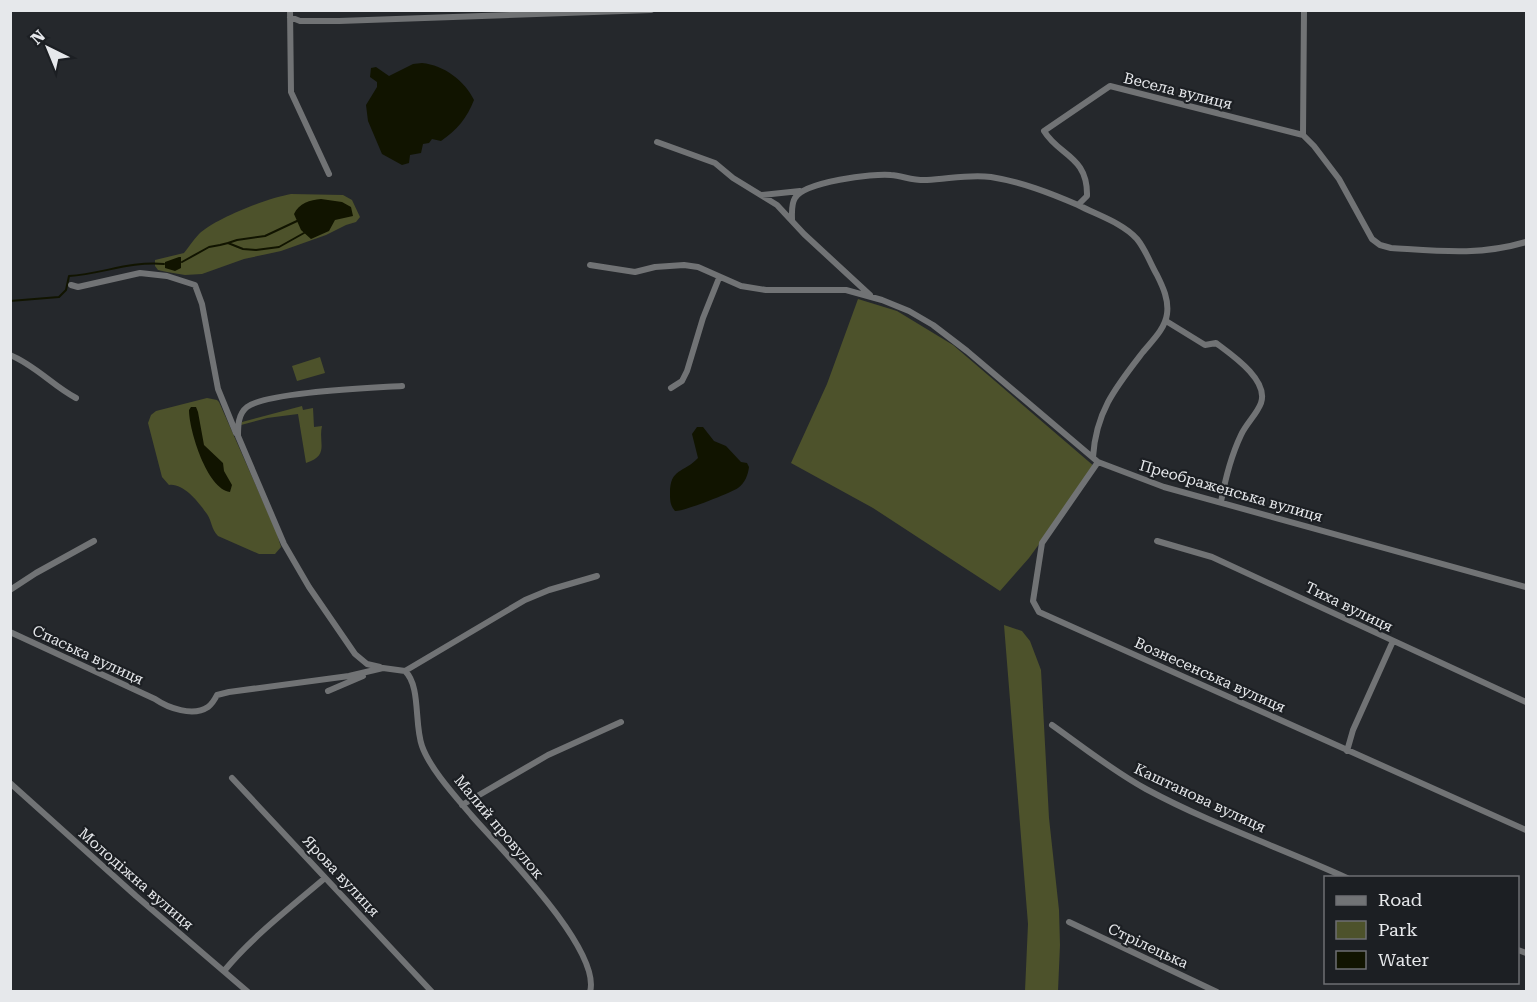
<svg xmlns="http://www.w3.org/2000/svg" width="1537" height="1002" font-family="'Roboto Serif',serif">
	<style>
		.green { fill: #4d522b }
		.water { fill: #111400 }
		.lines { fill: none; stroke-linecap: round; stroke-linejoin: round }
		.stream { stroke: #111400; stroke-width: 2 }
		.street { stroke: #717375; stroke-width: 6 }
		.labels { text-anchor: middle; dominant-baseline: central; stroke-width: 4.5; stroke-linejoin: round; paint-order: stroke }
		.street-label { font-size: 15px; fill: #e6e8eb; stroke: #1c1f23 }
	</style>
	<rect width="100%" height="100%" fill="#25282c"/>
	<path class="green" d="M291 194 343 195 352 200 360 217 356 222 346 225 326 235 281 251 244 259 202 274 185 275 167 272 158 270 155 266V260L184 253C189 247 193 240 199 234 216 218 268 198 291 194Z
		M858 299 897 311 953 345 1095 467 1029 558 1000 591 873 508 791 463 827 384Z
		M320 357 325 373 297 381 292 366Z
		M207 398 217 400 219 402 276 531 281 547 275 554H259L218 536C211 529 212 521 207 514 199 503 184 483 169 485L162 477 148 423 151 415 156 411Z
		M302 406 303 410 313 408 314 427 322 426C318 443 330 455 306 463L298 414 267 418 241 425 242 422Z
		M1004 625 1022 631 1030 641 1041 670 1049 818 1059 910 1060 945 1058 991H1025L1028 924Z"/>
	<path class="water" d="M422 63C444 65 465 81 474 100 467 118 457 130 441 141L432 139 429 143 423 144 421 153 410 155 409 163 402 165 382 154 368 121 366 105 377 87V82L370 77 371 68 376 67 389 76 413 64Z
		M321 199 342 202 351 207 353 216 335 220 329 231 311 239 301 230 294 214C299 203 310 200 321 199Z
		M179 257H181V268L175 271 165 268V262Z
		M191 407H196L198 412 204 445 223 463 224 471 232 485 230 492C207 489 189 430 189 410Z
		M697 427H703L714 441 726 446 741 462 747 463 749 467C748 475 745 483 738 488 730 493 683 512 675 511 670 505 670 500 670 493 670 468 684 473 698 458L692 434Z"/>
	<g class="lines">
		<path class="stream" d="M228 243 237 240 265 236 297 221
			M182 262 209 247 220 245 228 243 243 249 256 250 279 247 304 233
			M10 301 59 297 66 290 69 276C102 274 129 261 164 264"/>
		<path class="street" d="M290 10 291 92 329 174
			M290 17 300 21H339L651 10
			M1303 135 1304 10
			M657 142 715 163 733 178 777 205 804 234 870 295
			M762 195 800 191
			M1078 205C1097 215 1123 223 1137 239 1146 250 1150 263 1157 275 1163 287 1169 300 1167 314 1165 329 1152 341 1143 352 1116 387 1096 411 1093 457
			M792 220C792 213 791 204 795 198 804 182 873 173 891 175 903 176 914 181 927 180 949 179 969 174 991 177 1022 182 1050 193 1078 205L1087 196C1088 156 1059 156 1044 131L1110 86 1303 135 1314 146 1339 179 1372 239 1380 245 1391 248C1439 251 1479 256 1526 242
			M590 265 635 272 655 267 684 265 698 267 741 286 766 290H846L882 300 909 311 933 325 967 351 1098 462 1164 487 1526 587
			M71 285 78 287 140 273 167 276 195 285 202 304 218 389 236 433
			M1166 321 1205 345 1216 343C1232 355 1269 380 1261 403 1257 414 1246 424 1241 435 1231 456 1225 480 1221 502
			M10 355C35 365 53 386 76 398
			M671 388 682 381 687 371 703 318 719 278
			M1098 462 1042 543 1033 601 1039 612 1526 830
			M1157 541 1212 557 1526 702
			M10 590 36 573 94 541
			M10 632 155 699C168 708 193 717 208 707 212 704 215 699 217 695L229 692 349 676 383 668 405 671 525 600 549 590 597 576
			M380 667 367 664 355 654 309 587 284 544 238 436C238 426 238 414 247 407 267 392 372 388 402 386
			M405 671C421 686 414 724 422 746 430 769 456 797 472 816 500 848 602 950 590 992
			M328 691 363 676
			M1052 725C1083 747 1113 771 1146 789 1211 824 1281 848 1347 878
			M1347 751 1353 730 1393 641
			M232 778 432 992
			M10 783 136 896 248 992
			M462 805 548 755 621 722
			M1069 922 1217 992
			M1518 950 1526 953
			M224 971C253 936 291 907 325 878"/>
	</g>
	<g class="labels">
		<g class="street-label">
			<text transform="translate(1178 91) rotate(14)">Весела вулиця</text>
			<text transform="translate(1231 491) rotate(16)">Преображенська вулиця</text>
			<text transform="translate(1349 607) rotate(26)">Тиха вулиця</text>
			<text transform="translate(88 655) rotate(25)">Спаська вулиця</text>
			<text transform="translate(1210 675) rotate(24)">Вознесенська вулиця</text>
			<text transform="translate(1200 798) rotate(25)">Каштанова вулиця</text>
			<text transform="translate(499 827) rotate(50)">Малий провулок</text>
			<text transform="translate(341 876) rotate(47)">Ярова вулиця</text>
			<text transform="translate(136 879) rotate(41)">Молодіжна вулиця</text>
			<text transform="translate(1148 946) rotate(25)">Стрілецька</text>
		</g>
	</g>
	<rect width="1537" height="1002" fill="none" stroke="#e6e8eb" stroke-width="24"/>
	<rect x="1324" y="876" width="195" height="108" fill="#1c1f23" stroke="#6d6f73" stroke-width="1.5"/>
	<rect x="1336" y="896" width="30" height="9" fill="#717375" stroke="#6d6f73" stroke-width="1.5"/>
	<text x="1378" y="906" font-size="18" fill="#e6e8eb">Road</text>
	<rect x="1336" y="921" width="30" height="18" fill="#4d522b" stroke="#6d6f73" stroke-width="1.5"/>
	<text x="1378" y="936" font-size="18" fill="#e6e8eb">Park</text>
	<rect x="1336" y="951" width="30" height="18" fill="#111400" stroke="#6d6f73" stroke-width="1.5"/>
	<text x="1378" y="966" font-size="18" fill="#e6e8eb">Water</text>
	<g transform="translate(48 48) rotate(317)" stroke="#1c1f23" stroke-width="4.5" paint-order="stroke">
	<path d="M0-4.5L10 22L0 15L-10 22Z" fill="#e6e8eb"/>
	<text y="-9" font-size="16" font-weight="bold" text-anchor="middle" fill="#e6e8eb">N</text>
	</g>
</svg>
